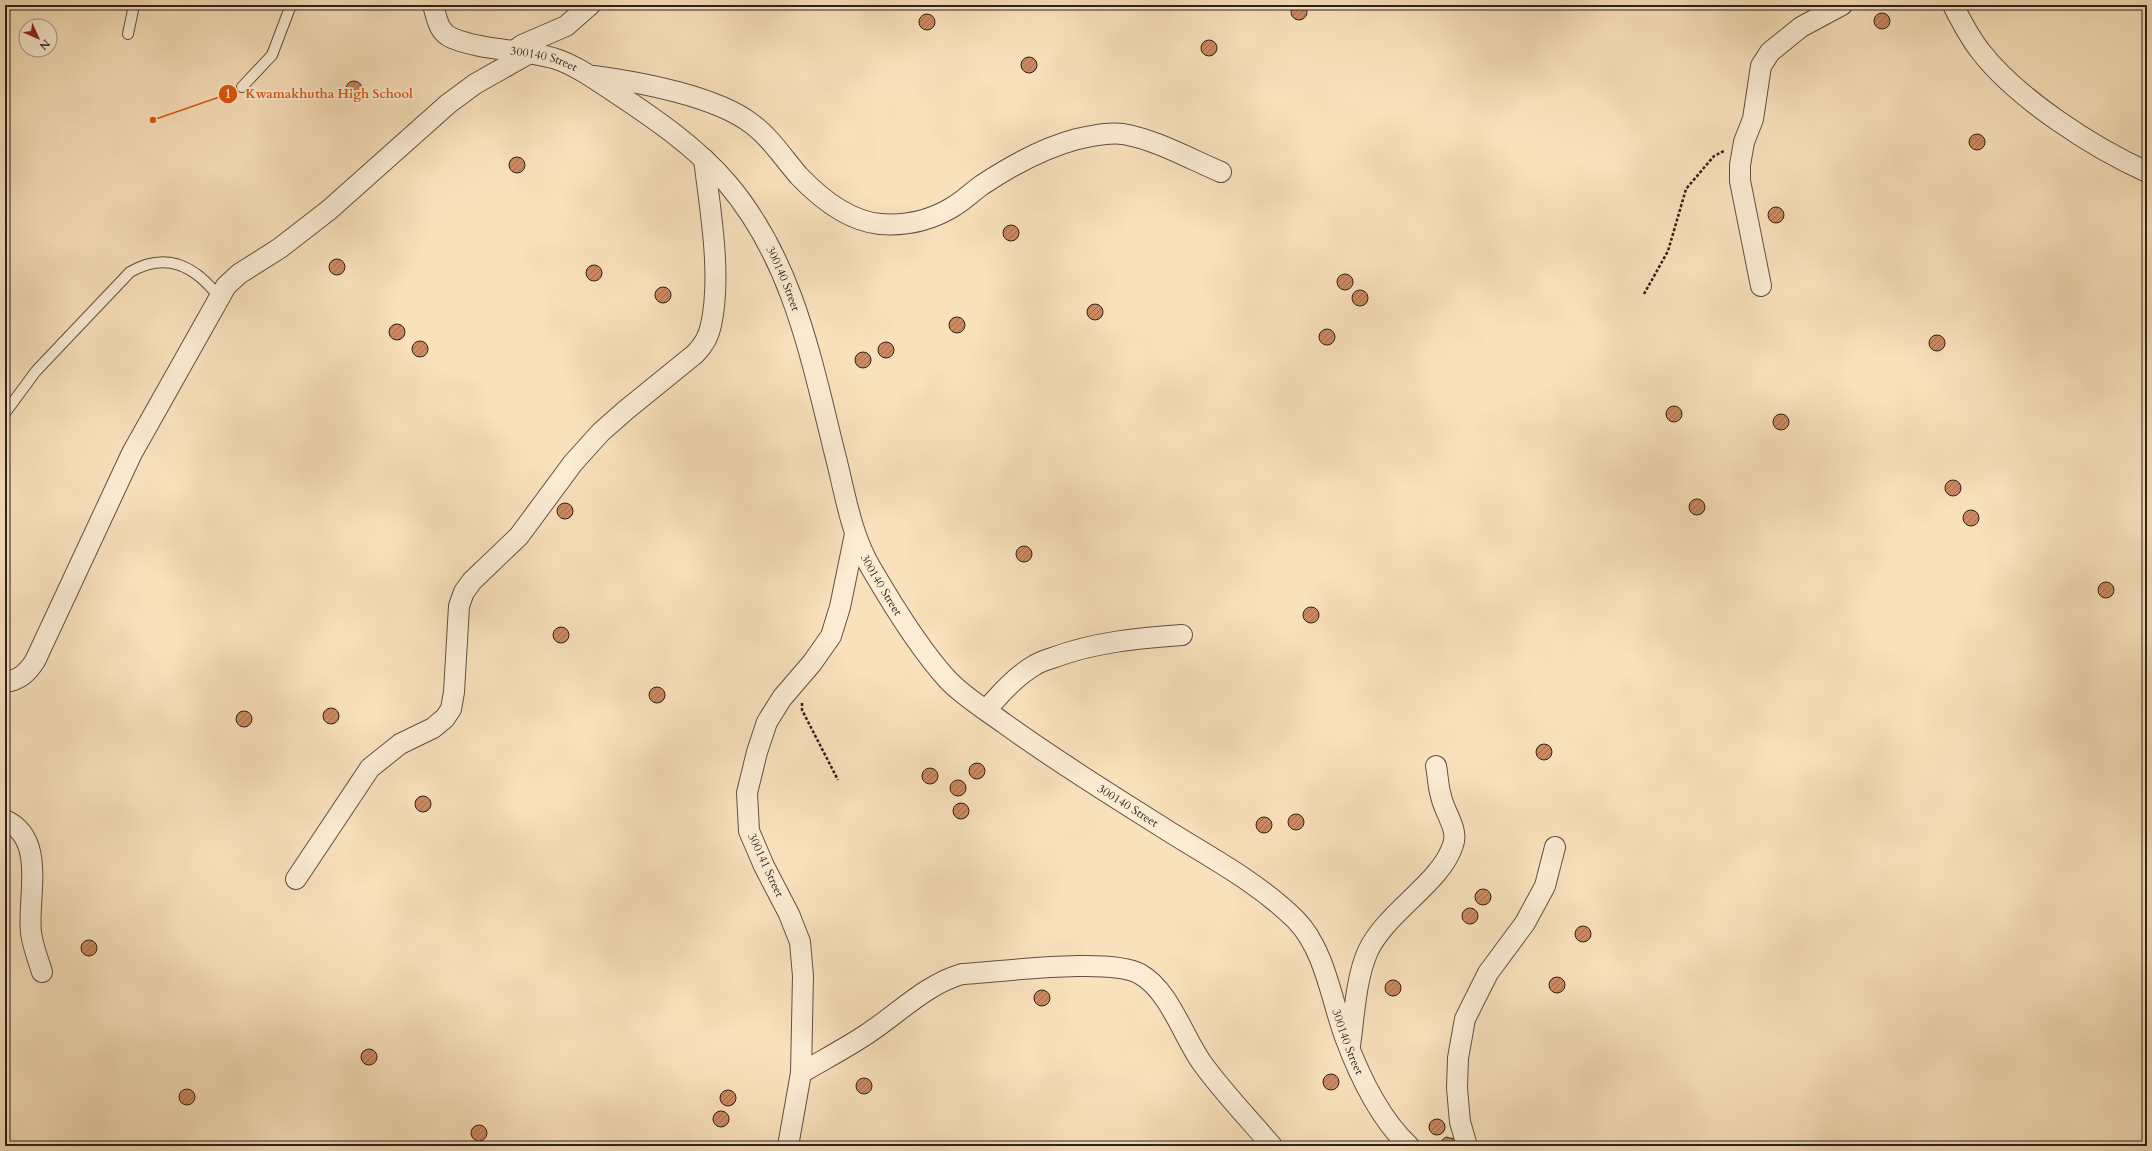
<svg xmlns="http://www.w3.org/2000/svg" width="2152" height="1151" font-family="Cardo,serif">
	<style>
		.building { fill: url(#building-hatch); stroke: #2d211a }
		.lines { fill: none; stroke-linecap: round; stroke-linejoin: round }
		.lane-casing { stroke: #605142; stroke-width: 12 }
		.street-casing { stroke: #605142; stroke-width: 22 }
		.path { stroke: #2d211a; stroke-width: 2.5; stroke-dasharray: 3 2; stroke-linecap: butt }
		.lane { stroke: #fbecd3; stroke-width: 10 }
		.street { stroke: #fbecd3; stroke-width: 20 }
		.labels { text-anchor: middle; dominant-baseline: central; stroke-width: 4; stroke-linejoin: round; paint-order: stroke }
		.street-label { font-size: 12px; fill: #2d211a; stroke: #fbecd3 }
		.leader { fill: none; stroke: #df560d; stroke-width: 1.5 }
		.callout-dot { fill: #df560d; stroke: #fbecd3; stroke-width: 1.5 }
		.mark-label { font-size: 12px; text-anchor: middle; font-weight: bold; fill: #fff }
		.callout-label { font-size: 13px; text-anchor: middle; font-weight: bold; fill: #df560d; stroke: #fbecd3; stroke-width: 4; stroke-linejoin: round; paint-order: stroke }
	</style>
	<defs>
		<pattern id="building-hatch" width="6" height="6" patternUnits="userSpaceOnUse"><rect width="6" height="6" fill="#cc8a63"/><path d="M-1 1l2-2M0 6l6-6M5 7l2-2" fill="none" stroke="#a67051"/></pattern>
	</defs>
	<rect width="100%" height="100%" fill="#f9e1bc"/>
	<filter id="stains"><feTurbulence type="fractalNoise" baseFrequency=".005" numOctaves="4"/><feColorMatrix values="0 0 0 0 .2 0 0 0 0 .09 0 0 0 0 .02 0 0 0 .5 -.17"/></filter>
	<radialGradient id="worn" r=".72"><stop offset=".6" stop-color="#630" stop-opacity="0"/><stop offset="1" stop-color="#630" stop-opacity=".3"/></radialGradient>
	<path class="building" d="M1291 12a8 8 0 1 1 16 0a8 8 0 1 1-16 0Z
		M1874 21a8 8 0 1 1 16 0a8 8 0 1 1-16 0Z
		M919 22a8 8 0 1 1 16 0a8 8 0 1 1-16 0Z
		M1201 48a8 8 0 1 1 16 0a8 8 0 1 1-16 0Z
		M1021 65a8 8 0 1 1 16 0a8 8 0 1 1-16 0Z
		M346 89a8 8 0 1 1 16 0a8 8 0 1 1-16 0Z
		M1969 142a8 8 0 1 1 16 0a8 8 0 1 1-16 0Z
		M509 165a8 8 0 1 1 16 0a8 8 0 1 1-16 0Z
		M1768 215a8 8 0 1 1 16 0a8 8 0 1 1-16 0Z
		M1003 233a8 8 0 1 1 16 0a8 8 0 1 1-16 0Z
		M329 267a8 8 0 1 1 16 0a8 8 0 1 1-16 0Z
		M586 273a8 8 0 1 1 16 0a8 8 0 1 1-16 0Z
		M1337 282a8 8 0 1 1 16 0a8 8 0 1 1-16 0Z
		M655 295a8 8 0 1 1 16 0a8 8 0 1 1-16 0Z
		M1352 298a8 8 0 1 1 16 0a8 8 0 1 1-16 0Z
		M1087 312a8 8 0 1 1 16 0a8 8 0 1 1-16 0Z
		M949 325a8 8 0 1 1 16 0a8 8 0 1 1-16 0Z
		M389 332a8 8 0 1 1 16 0a8 8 0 1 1-16 0Z
		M1319 337a8 8 0 1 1 16 0a8 8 0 1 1-16 0Z
		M1929 343a8 8 0 1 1 16 0a8 8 0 1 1-16 0Z
		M412 349a8 8 0 1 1 16 0a8 8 0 1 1-16 0Z
		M878 350a8 8 0 1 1 16 0a8 8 0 1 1-16 0Z
		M855 360a8 8 0 1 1 16 0a8 8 0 1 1-16 0Z
		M1666 414a8 8 0 1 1 16 0a8 8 0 1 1-16 0Z
		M1773 422a8 8 0 1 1 16 0a8 8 0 1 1-16 0Z
		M1945 488a8 8 0 1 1 16 0a8 8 0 1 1-16 0Z
		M1689 507a8 8 0 1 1 16 0a8 8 0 1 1-16 0Z
		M557 511a8 8 0 1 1 16 0a8 8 0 1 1-16 0Z
		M1963 518a8 8 0 1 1 16 0a8 8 0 1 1-16 0Z
		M1016 554a8 8 0 1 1 16 0a8 8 0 1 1-16 0Z
		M2098 590a8 8 0 1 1 16 0a8 8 0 1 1-16 0Z
		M1303 615a8 8 0 1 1 16 0a8 8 0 1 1-16 0Z
		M553 635a8 8 0 1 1 16 0a8 8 0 1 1-16 0Z
		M649 695a8 8 0 1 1 16 0a8 8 0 1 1-16 0Z
		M323 716a8 8 0 1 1 16 0a8 8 0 1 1-16 0Z
		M236 719a8 8 0 1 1 16 0a8 8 0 1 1-16 0Z
		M1536 752a8 8 0 1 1 16 0a8 8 0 1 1-16 0Z
		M969 771a8 8 0 1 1 16 0a8 8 0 1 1-16 0Z
		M922 776a8 8 0 1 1 16 0a8 8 0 1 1-16 0Z
		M950 788a8 8 0 1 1 16 0a8 8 0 1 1-16 0Z
		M415 804a8 8 0 1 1 16 0a8 8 0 1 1-16 0Z
		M953 811a8 8 0 1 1 16 0a8 8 0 1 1-16 0Z
		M1288 822a8 8 0 1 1 16 0a8 8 0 1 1-16 0Z
		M1256 825a8 8 0 1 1 16 0a8 8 0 1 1-16 0Z
		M1475 897a8 8 0 1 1 16 0a8 8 0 1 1-16 0Z
		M1462 916a8 8 0 1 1 16 0a8 8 0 1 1-16 0Z
		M1575 934a8 8 0 1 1 16 0a8 8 0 1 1-16 0Z
		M81 948a8 8 0 1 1 16 0a8 8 0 1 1-16 0Z
		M1549 985a8 8 0 1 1 16 0a8 8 0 1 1-16 0Z
		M1385 988a8 8 0 1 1 16 0a8 8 0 1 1-16 0Z
		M1034 998a8 8 0 1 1 16 0a8 8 0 1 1-16 0Z
		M361 1057a8 8 0 1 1 16 0a8 8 0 1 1-16 0Z
		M1323 1082a8 8 0 1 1 16 0a8 8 0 1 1-16 0Z
		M856 1086a8 8 0 1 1 16 0a8 8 0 1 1-16 0Z
		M179 1097a8 8 0 1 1 16 0a8 8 0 1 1-16 0Z
		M720 1098a8 8 0 1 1 16 0a8 8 0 1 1-16 0Z
		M713 1119a8 8 0 1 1 16 0a8 8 0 1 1-16 0Z
		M1429 1127a8 8 0 1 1 16 0a8 8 0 1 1-16 0Z
		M471 1133a8 8 0 1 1 16 0a8 8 0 1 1-16 0Z
		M1446 1137 1454 1139 1458 1146H1441L1442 1140Z"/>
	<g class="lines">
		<g class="lane-casing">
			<path id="lane" d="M128 34 134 5
				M242 87 272 55 291 5
				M5 413 36 371 130 272C167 251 195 266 219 297"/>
		</g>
		<g class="street-casing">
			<g id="street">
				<path id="s1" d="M433 5C437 18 438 32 452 38 484 51 520 49 553 58 576 65 596 80 616 93 655 119 696 147 727 183 795 263 812 364 837 462 846 499 852 536 871 568 892 604 920 650 948 680 964 697 986 710 1005 724 1056 761 1111 795 1165 829 1209 857 1258 882 1296 920 1325 950 1331 999 1345 1037 1359 1075 1379 1118 1409 1146"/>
				<path d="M1953 5C1961 21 1970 38 1981 52 2018 99 2092 147 2147 172"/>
				<path d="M513 52 522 45 566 26 590 5"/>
				<path d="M594 76C639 82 716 96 752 124 771 138 784 159 799 176 820 198 849 221 880 224 905 226 929 221 951 208 962 202 972 192 982 185 1012 165 1043 148 1077 139 1092 136 1108 132 1123 134 1157 140 1190 159 1221 172"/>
				<path d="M1761 286 1740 181V165L1744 142 1753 119 1761 66 1770 52 1801 27 1842 5"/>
				<path d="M5 682C20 680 27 673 35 661L132 453 226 286 239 274 280 248 329 210 448 104 475 84 528 54"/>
				<path d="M986 710C1001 693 1016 676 1035 665 1041 661 1049 659 1055 657 1096 642 1139 638 1182 635"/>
				<path d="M5 820C47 839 27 897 31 933 33 947 38 959 42 972"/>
				<path d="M296 879 370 768 400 744 433 728 445 718 451 709 454 692 459 606 464 592 472 581 519 536 573 463 601 432 626 410 695 354C703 346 709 336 711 325 722 275 710 209 704 159"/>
				<path d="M1350 1046C1354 1017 1356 977 1368 951 1386 912 1441 883 1453 845 1459 829 1444 812 1441 796 1438 787 1438 776 1436 766"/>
				<path d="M801 1073C823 1060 846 1048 867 1034 899 1013 925 985 962 974 1000 972 1111 957 1140 974 1169 990 1183 1036 1202 1063 1223 1092 1249 1119 1272 1146"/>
				<path d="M788 1146 801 1073 803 976 800 942 789 914 764 866 749 831 747 793 757 752 767 722 782 698 812 663 831 636 840 607 855 534"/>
				<path d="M1467 1146 1460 1122 1457 1088 1458 1058 1465 1019 1488 973 1525 923 1545 886 1555 847"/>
			</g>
		</g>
		<path class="path" d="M1644 294 1668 251 1686 189 1714 156 1724 151
			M802 703V710L838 780"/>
		<use href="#lane" class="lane"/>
		<use href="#street" class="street"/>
	</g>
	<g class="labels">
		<g class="street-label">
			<text stroke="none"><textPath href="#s1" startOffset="134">300140 Street</textPath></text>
			<text stroke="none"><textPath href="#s1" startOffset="470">300140 Street</textPath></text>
			<text stroke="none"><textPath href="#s1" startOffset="793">300140 Street</textPath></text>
			<text stroke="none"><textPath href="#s1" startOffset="1129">300140 Street</textPath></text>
			<text transform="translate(766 865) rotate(65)">300141 Street</text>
			<text stroke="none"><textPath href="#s1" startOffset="1466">300140 Street</textPath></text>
		</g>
	</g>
	<path class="leader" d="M153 120L228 94"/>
	<g class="callout-dot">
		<circle cx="153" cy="120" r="4"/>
		<circle cx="228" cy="94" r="10"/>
	</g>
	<g class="mark-label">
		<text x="228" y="98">1</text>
	</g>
	<g class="callout-label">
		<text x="329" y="98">Kwamakhutha High School</text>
	</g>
	<rect width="2152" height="1151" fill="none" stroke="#f9e1bc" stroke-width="20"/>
	<rect x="6" y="6" width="2140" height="1139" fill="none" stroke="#2d211a" stroke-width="2"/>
	<rect x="10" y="10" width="2132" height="1131" fill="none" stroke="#2d211a"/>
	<g transform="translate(38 38) rotate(135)"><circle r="19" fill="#fbecd3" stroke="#a99b89"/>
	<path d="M0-3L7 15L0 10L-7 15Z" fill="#8f2418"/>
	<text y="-6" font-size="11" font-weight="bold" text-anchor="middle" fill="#2d211a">N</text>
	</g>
	<rect width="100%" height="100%" filter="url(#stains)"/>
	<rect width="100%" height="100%" fill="url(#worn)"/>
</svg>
